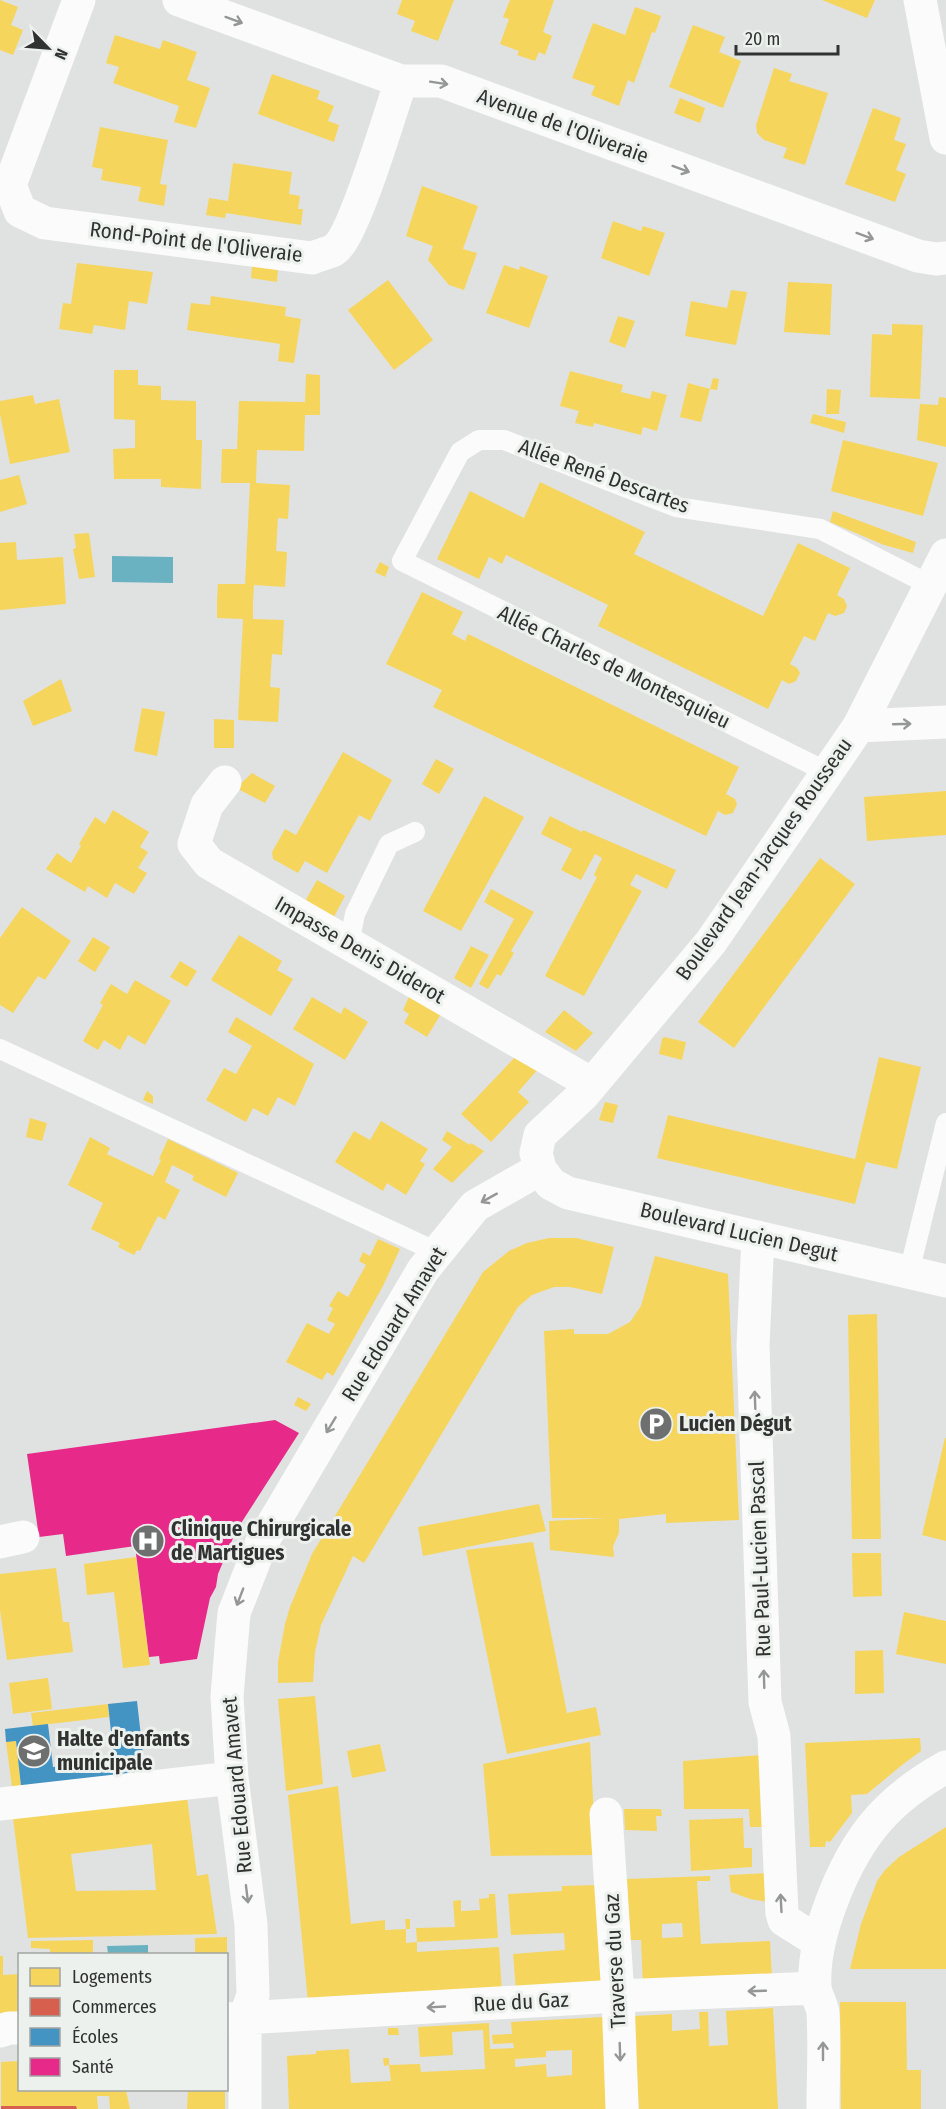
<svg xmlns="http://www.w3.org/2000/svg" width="946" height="2109" font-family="'Fira Sans Condensed',sans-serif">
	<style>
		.water { fill: #6ab1c1 }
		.homes { fill: #f6d55c; fill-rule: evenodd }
		.shops { fill: #d6604d }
		.schools { fill: #4393c3 }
		.health { fill: #e7298a }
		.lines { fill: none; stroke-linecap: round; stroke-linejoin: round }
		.lane { stroke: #fafbfa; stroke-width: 20 }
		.street { stroke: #fafbfa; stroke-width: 33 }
		.oneway { stroke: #959696 }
		.labels { text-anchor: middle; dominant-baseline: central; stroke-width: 6; stroke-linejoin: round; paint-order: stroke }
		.street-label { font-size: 21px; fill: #303231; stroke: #ecf1ee }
		.poi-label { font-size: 21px; font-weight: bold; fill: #303231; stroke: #ecf1ee; text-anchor: start }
	</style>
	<rect width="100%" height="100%" fill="#e0e2e1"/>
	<path class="water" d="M112 556 173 557V583L112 582Z
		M148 1945V1954H108L107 1946Z"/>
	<path class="homes" d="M0 0 18 7 11 25 23 30 13 55 0 50Z
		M402 0H454L438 41 411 31 415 21 397 14Z
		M510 0H554L543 32 552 36 545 55 539 52 535 61 517 55 519 51 500 44 509 19 503 17Z
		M822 0H875L867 18Z
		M635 7 661 16 655 33 652 32 634 83 628 80 619 106 591 95 595 86 572 78 593 23 625 35Z
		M693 25 725 37 719 52 741 61 723 108 669 87Z
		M115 35 160 49 163 40 197 52 187 80 210 88 196 128 174 122 179 106 113 83 119 67 106 63Z
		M774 68 792 74 789 81 828 93 805 165 783 158 787 148 764 140 757 133 756 125Z
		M272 74 320 91 317 99 334 106 328 121 339 125 334 142 258 114Z
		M680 98 705 108 700 123 674 113Z
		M873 108 901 118 894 140 906 144 896 170 906 174 895 202 845 184Z
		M100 127 168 140 160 184 167 185 164 206 138 201 141 187 101 180 103 169 92 167Z
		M233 163 292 172 289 194 300 196 298 209H303L301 225 226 213 225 218 206 215 209 198 228 201Z
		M422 186 478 206 463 249 477 253 464 290 449 285 428 260 433 246 406 236Z
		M613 221 641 231 643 226 665 233 649 276 601 258Z
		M77 263 153 272 147 304 129 301 125 330 94 325 92 334 59 329 63 303 71 304Z
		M504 265 519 270 520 266 548 276 529 328 486 313Z
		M252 266 278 269 277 282 251 278Z
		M388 280 433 340 394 370 348 310Z
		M788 282 832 284 830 335 784 332Z
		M731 290 747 292 736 345 685 336 691 301 727 308Z
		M211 296 286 307 285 316 301 319 294 363 278 361 280 344 187 330 191 303 210 305Z
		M618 316 635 321 625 348 609 342Z
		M892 324 923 325 920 399 870 397 872 334 892 335Z
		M114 370H138V385L161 386V400L196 401V440H202L201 489 161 487V479H114L113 449 135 448V420L114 419Z
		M570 371 623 385 621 392 650 399 652 391 667 395 657 431 643 427 641 435 594 423 593 427 575 423 579 411 560 406Z
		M306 374 320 375V415H305L304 451 257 450 256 483 290 485 288 519 278 518 277 535 276 551 287 552 285 587 254 585 253 602V619L284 620 282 655 272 654 270 687 280 688 278 722 238 720 243 619 217 618V601L218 584H245L250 483H221L222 449H237L239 401 305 402Z
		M713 378 719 379 717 390 710 389Z
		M688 383 710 389 701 422 680 417Z
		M827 389 841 390 839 414H826Z
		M33 395 35 404 59 399 70 452 10 464 0 414V401Z
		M939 397 946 398V447L917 440 920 404 938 405Z
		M813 414 846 422 844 433 810 423Z
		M843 440 938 463 923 516 831 491Z
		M19 475 27 504 0 512V480Z
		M540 482 645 532 634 554 763 616 798 543 850 568 837 595 844 599 847 606 844 613 835 616 828 613 815 641 804 636 790 664 797 668 800 673 796 681 789 684 782 680 768 709 598 626 608 605 506 555 502 564 489 557 479 579 437 559 470 491 524 518Z
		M833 511 916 542 913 553 884 545 830 522Z
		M89 533 95 577 79 579 73 549 76 548 74 534Z
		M16 542 17 560 63 557 66 604 0 610V543Z
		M380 562 389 567 385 577 375 572Z
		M422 592 463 612 452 634 465 641 468 634 739 767 726 794 735 799 737 804 733 813 725 815 718 811 706 836 433 707 442 690 386 664Z
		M61 679 72 711 33 726 23 701Z
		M142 708 165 712 157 756 134 751Z
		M214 719 234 720V748H214Z
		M343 752 392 780 370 821 359 815 327 873 305 861 298 873 273 859 272 852 285 829 296 835Z
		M436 759 454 769 439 794 422 784Z
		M252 773 275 786 265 803 236 788Z
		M946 791V835L867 841 864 797Z
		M484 796 524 817 461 931 423 911Z
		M113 810 149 832 140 847 148 852 138 868 147 873 134 894 115 883 107 898 88 886 85 892 46 869 57 853 71 863 81 846 79 844 95 817 105 824Z
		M550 816 582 832 583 830 676 870 667 889 636 874 630 885 642 891 584 996 545 976 597 877 594 875 602 858 595 854 581 880 561 870 572 849 541 834Z
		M820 858 855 884 734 1048 698 1022Z
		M317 880 345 896 331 922 302 907Z
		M491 889 534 912 511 951 514 953 501 976 497 974 488 989 479 984 514 919 484 902Z
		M22 907 71 941 45 980 38 976 13 1013 0 1005V938Z
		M239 935 282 961 277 970 293 979 271 1016 211 980Z
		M93 937 110 947 95 972 78 961Z
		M471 946 489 955 471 988 454 978Z
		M180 961 197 971 187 987 170 977Z
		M135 980 171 1001 145 1045 128 1035 120 1050 104 1040 98 1050 83 1041 103 1005 100 1003 111 984 127 994Z
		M412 990 444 1009 427 1037 404 1023 409 1014 403 1010Z
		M312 997 341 1014 344 1007 368 1022 345 1060 293 1029Z
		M564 1010 593 1033 576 1051 545 1032Z
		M236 1017 314 1064 295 1106 278 1097 268 1116 253 1108 246 1122 206 1100 224 1068 236 1074 252 1046 228 1032Z
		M664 1037 686 1042 682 1060 659 1054 662 1039Z
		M518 1054 539 1068 518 1092 529 1102 491 1142 461 1114Z
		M879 1057 921 1067 897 1169 866 1162 855 1204 657 1158 668 1115 855 1159Z
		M147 1091 153 1096V1104L143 1100Z
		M605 1102 618 1105 613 1123 599 1120Z
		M30 1118 47 1123 42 1141 26 1137Z
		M381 1121 428 1149 420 1161 425 1164 406 1195 387 1183 383 1191 335 1162 354 1131 370 1140Z
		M447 1131 470 1145 471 1143 484 1151 452 1183 433 1169 452 1147 442 1140Z
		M90 1137 110 1148 107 1154 153 1176 161 1160 159 1159 168 1139 238 1173 226 1197 192 1180 194 1176 172 1165 165 1182 180 1190 165 1220 158 1216 140 1251 137 1250 134 1255 118 1247 120 1243 91 1229 103 1203 68 1185Z
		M549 1238H576L614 1247 602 1294 570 1287H554L532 1295 518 1307 364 1563 353 1556 321 1625 315 1652 313 1682 278 1683V1662L285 1624 290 1607 312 1554 483 1272 509 1251 527 1243Z
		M378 1239 400 1249 383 1286 333 1376 327 1372 322 1380 286 1362 307 1323 329 1334 335 1324 327 1320 333 1308 329 1306 338 1291 348 1297 366 1265 359 1261 363 1252 370 1256Z
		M655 1256 728 1274 739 1520 666 1523V1514L619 1519V1533L613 1546 614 1557 550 1550 549 1521 606 1518H552L544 1331 574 1329V1334H608L630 1322 641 1306Z
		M877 1314 881 1539H852L848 1315Z
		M298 1397 311 1404 306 1411 294 1405Z
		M945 1438H946V1541L922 1535Z
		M539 1504 546 1531 423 1556 418 1527Z
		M533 1542 567 1713 596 1707 601 1735 507 1754 466 1550Z
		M852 1553H881L882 1596 853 1597Z
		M136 1557 150 1665 123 1668 114 1592 87 1595 84 1564Z
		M56 1568 63 1622H69L73 1652 7 1660 0 1610V1574Z
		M904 1612 946 1621V1664L896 1654Z
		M883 1650 884 1693 855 1694V1651Z
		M48 1678 52 1709 13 1714 9 1683Z
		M315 1696 323 1784 286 1791 278 1699Z
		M108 1704 109 1717 33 1726 31 1713Z
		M920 1738 921 1751 902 1765 867 1794 851 1795 852 1813 830 1842 826 1841 825 1847H810L805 1743Z
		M16 1741 21 1786 12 1787 6 1742Z
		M590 1742 596 1855 491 1856 483 1764Z
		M380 1744 386 1771 352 1778 347 1751Z
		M762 1755 765 1827H750L749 1809H684L683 1761Z
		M338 1786 351 1924 385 1920V1930L406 1929V1943L417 1942V1952L499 1947 502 1992 308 2002 288 1795Z
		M187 1797 197 1876 208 1874 217 1934 28 1938 13 1818ZM152 1844 156 1890 76 1891 71 1854Z
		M624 1809H661L662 1816H656L657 1831 625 1830Z
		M743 1818 744 1848H752V1867L691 1871 689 1820Z
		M946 1827V1969H850L861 1924 877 1881 885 1870 899 1857Z
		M767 1873 768 1902 750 1899 731 1892 729 1875Z
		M710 1876V1881H697L701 1944 770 1941 772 1979 643 1986 641 1940H630L627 1879ZM682 1923 683 1937 662 1938V1924Z
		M598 1885 602 1987 516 1991 513 1954 565 1950 564 1933 511 1935 508 1894 562 1891V1886Z
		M489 1894H495L498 1938 417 1942 416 1928 455 1927 453 1901 461 1900V1911L480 1910 479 1899 489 1898Z
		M405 1919H410V1929H406Z
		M227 1937V1954H195V1938Z
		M93 1940V1954H50V1949L31 1948V1941Z
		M0 1956H3V1975L20 1974V2017L0 2018Z
		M840 2002H906L907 2070H921V2109H841Z
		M773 2008 778 2109H639L634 2016 672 2014V2031L700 2029 699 2012H708L709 2046 728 2045 726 2011Z
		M604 2017 608 2109H289L287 2056 316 2054V2051L349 2049 351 2083 391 2081 389 2065 420 2064 421 2072 485 2069 483 2030 452 2032 453 2055 420 2057 418 2027 489 2023 490 2049 514 2048 513 2043 493 2044 492 2035 512 2034 511 2022ZM572 2050V2075L547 2077 546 2064 515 2067V2059L546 2057V2051Z
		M388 2028H398L399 2035H388Z
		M383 2058H389V2065L384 2066Z
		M20 2061V2090H126L130 2109H110L109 2096H97L98 2109H77L76 2106H1V2062Z
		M188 2090H225V2109H187Z"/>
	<path class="shops" d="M1 2106H76L77 2109H1Z"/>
	<path class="schools" d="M137 1701 145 1772 21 1786 16 1741 6 1742 5 1729 48 1724 53 1767 114 1760 108 1704Z"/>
	<path class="health" d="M275 1420 299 1433 236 1531 218 1574 216 1587 210 1598 197 1659 160 1664 159 1656 149 1657 135 1546 66 1556 63 1534 39 1537 27 1454Z"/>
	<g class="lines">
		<path class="lane" d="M827 772 402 561 460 452 479 440H504L676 507 820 529 932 586
			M349 943 355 914 389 844 415 832
			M0 1049 437 1252
			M909 1272 946 1123"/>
		<path class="street" d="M79 0 10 185 20 211 45 223 312 258C319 255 328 253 334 250 354 237 391 110 401 81
			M179 0 401 81H441L918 256 936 259 946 258
			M920 0 946 138
			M946 555 859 726 711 942 583 1095 540 1135 536 1153 540 1169 551 1184 568 1193 946 1281
			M859 726 946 722
			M225 782 207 805 194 844 209 863 592 1084
			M758 1237 753 1346 765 1702 774 1736 782 1913 784 1920 819 1942
			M0 1542 23 1537
			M0 1804 232 1778
			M606 1814 618 1996 622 2109
			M226 2019 618 1996 815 1988
			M0 2031 9 2028H20
			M245 2109V2018L253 1995 251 1925 232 1778 227 1696 234 1613 261 1544 423 1270 475 1206 540 1169
			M823 2109C823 2077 825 2045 823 2013 822 2004 816 1996 815 1987 812 1938 842 1865 872 1827 891 1803 919 1782 946 1767"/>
	</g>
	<defs><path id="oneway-shaft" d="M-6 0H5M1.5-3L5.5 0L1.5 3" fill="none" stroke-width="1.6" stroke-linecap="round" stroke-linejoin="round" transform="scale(1.5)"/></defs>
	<g class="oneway">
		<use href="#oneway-shaft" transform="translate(234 20) rotate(20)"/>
		<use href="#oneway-shaft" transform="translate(439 83) rotate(9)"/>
		<use href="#oneway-shaft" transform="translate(681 169) rotate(20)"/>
		<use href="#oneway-shaft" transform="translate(865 236) rotate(20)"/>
		<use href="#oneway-shaft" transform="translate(902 724) rotate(-2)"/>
		<use href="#oneway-shaft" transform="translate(489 1198) rotate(151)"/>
		<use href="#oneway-shaft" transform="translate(755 1400) rotate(-92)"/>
		<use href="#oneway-shaft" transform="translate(331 1425) rotate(121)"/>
		<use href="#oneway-shaft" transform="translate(240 1597) rotate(111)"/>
		<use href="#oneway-shaft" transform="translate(764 1679) rotate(-92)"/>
		<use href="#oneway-shaft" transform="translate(247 1894) rotate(83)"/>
		<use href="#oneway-shaft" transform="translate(781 1903) rotate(-93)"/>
		<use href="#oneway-shaft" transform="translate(757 1991) rotate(178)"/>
		<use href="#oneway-shaft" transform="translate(436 2007) rotate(177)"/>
		<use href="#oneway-shaft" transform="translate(823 2051) rotate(-90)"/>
		<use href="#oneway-shaft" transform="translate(620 2052) rotate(88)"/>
	</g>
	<defs>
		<g id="parking-disc" transform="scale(1.725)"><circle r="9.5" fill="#6e706f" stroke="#ecf1ee"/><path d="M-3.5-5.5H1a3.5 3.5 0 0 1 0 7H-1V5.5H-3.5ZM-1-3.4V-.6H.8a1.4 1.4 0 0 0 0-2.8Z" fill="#fff"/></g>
		<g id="hospital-disc" transform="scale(1.725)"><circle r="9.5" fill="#6e706f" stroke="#ecf1ee"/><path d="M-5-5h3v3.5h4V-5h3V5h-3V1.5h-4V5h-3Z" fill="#fff"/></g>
		<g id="school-disc" transform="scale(1.725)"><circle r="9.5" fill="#6e706f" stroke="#ecf1ee"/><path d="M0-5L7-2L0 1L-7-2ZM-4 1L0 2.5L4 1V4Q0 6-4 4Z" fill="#fff"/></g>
	</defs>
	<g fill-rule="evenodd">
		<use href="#parking-disc" x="656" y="1424"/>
		<use href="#hospital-disc" x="148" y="1541"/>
		<use href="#school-disc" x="34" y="1751"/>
	</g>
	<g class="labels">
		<g class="street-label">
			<text transform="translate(563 126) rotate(20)">Avenue de l'Oliveraie</text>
			<text transform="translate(196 242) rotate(7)">Rond-Point de l'Oliveraie</text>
			<text transform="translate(604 476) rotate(20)">Allée René Descartes</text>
			<text transform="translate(614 667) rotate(26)">Allée Charles de Montesquieu</text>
			<text transform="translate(764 859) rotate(-55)">Boulevard Jean-Jacques Rousseau</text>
			<text transform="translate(360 950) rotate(30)">Impasse Denis Diderot</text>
			<text transform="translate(739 1232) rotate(13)">Boulevard Lucien Degut</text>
			<text transform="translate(394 1324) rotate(-58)">Rue Edouard Amavet</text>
			<text transform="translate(760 1559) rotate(-92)">Rue Paul-Lucien Pascal</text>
			<text transform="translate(237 1785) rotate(-95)">Rue Edouard Amavet</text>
			<text transform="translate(615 1961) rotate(-93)">Traverse du Gaz</text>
			<text transform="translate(521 2002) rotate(-3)">Rue du Gaz</text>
		</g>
		<g class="poi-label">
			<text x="679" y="1424">Lucien Dégut</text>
			<text x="171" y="1529">Clinique Chirurgicale<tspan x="171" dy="24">de Martigues</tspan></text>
			<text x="57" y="1739">Halte d'enfants<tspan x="57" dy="24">municipale</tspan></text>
		</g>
	</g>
	<rect x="18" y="1953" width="210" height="138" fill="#ecf1ee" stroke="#a1a5a2" stroke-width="1.5"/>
	<rect x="30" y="1968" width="30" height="18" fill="#f6d55c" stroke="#a1a5a2" stroke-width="1.5"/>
	<text x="72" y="1983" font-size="18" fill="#303231">Logements</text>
	<rect x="30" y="1998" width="30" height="18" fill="#d6604d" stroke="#a1a5a2" stroke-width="1.5"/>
	<text x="72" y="2013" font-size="18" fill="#303231">Commerces</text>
	<rect x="30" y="2028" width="30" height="18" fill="#4393c3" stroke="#a1a5a2" stroke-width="1.5"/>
	<text x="72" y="2043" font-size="18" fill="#303231">Écoles</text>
	<rect x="30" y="2058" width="30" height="18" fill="#e7298a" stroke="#a1a5a2" stroke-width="1.5"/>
	<text x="72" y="2073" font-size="18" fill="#303231">Santé</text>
	<g transform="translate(48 48) rotate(115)" stroke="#ecf1ee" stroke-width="4.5" paint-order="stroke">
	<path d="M0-4.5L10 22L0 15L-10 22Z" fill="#303231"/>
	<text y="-9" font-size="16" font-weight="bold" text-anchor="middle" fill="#303231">N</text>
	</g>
	<path d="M736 45v9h102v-9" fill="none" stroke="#303231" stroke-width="3"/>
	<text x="745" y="45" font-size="18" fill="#303231" stroke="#ecf1ee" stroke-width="4.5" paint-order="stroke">20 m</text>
</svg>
